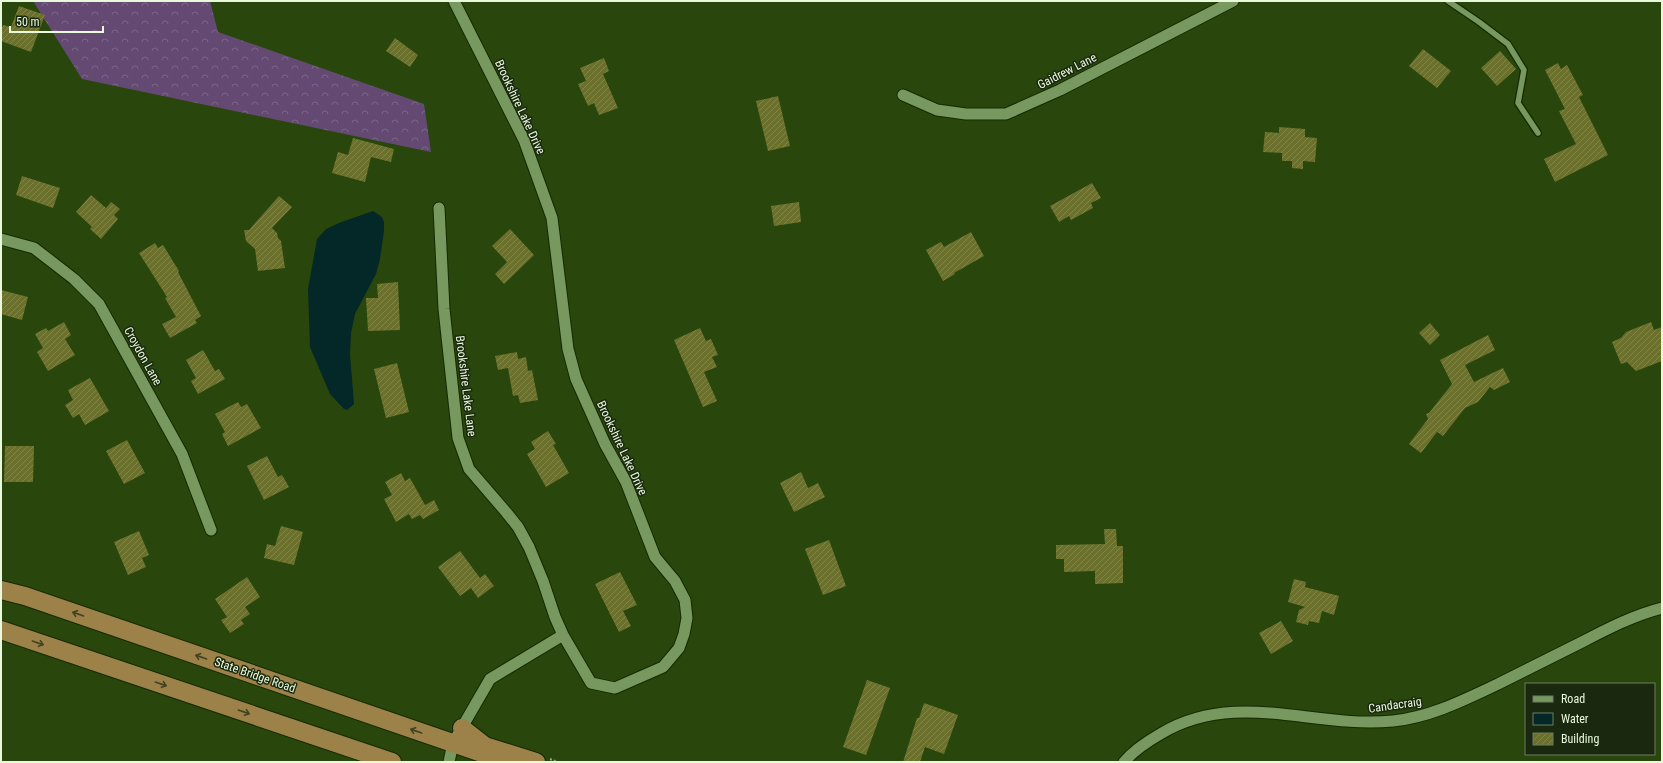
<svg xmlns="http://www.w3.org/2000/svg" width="1663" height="763" font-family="'Roboto Condensed',sans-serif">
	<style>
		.forest { fill: url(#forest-crowns) }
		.water { fill: #032827 }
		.building { fill: url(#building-hatch) }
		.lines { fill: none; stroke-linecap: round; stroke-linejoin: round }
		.service-casing { stroke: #152a00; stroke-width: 8 }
		.minor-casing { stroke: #152a00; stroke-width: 13 }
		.trunk-casing { stroke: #152a00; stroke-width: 20 }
		.path { stroke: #91a87d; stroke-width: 2; stroke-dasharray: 2 2; stroke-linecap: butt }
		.service { stroke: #77985f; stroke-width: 5.5 }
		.minor { stroke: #77985f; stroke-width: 11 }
		.trunk { stroke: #9c8148; stroke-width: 18 }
		.oneway { stroke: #424321 }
		.labels { text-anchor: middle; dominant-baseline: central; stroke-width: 3; stroke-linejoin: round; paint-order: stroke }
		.street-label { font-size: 12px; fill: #e8fadb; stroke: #1b2810 }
	</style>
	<defs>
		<pattern id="forest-crowns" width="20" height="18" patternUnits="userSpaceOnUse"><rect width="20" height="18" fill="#644a73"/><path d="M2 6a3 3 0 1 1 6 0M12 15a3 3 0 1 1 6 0" fill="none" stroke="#7a6586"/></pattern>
		<pattern id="building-hatch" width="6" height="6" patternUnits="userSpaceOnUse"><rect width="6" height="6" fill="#6b702d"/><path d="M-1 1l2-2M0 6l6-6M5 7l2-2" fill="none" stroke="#80854b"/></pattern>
	</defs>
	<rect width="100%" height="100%" fill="#29460c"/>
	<path class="forest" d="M33 1H210L218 32 424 104 431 152 82 79Z"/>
	<path class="water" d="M373 211 382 217 384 222V231L380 259 376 274 355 314 351 333 350 354 354 404 347 410 344 409 330 394 310 347 308 289 317 239 326 229 339 223Z"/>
	<path class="building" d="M19 6 45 15 31 52 1 41V31L3 25 11 27Z
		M395 38 418 55 410 67 386 51Z
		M1423 49 1451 71 1437 88 1409 66Z
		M1500 51 1516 69 1497 86 1481 68Z
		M604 58 609 71 603 74 618 108 599 115 594 103 588 106 578 84 586 81 580 68Z
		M1558 63 1561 69 1567 65 1583 95 1579 97 1608 155 1555 182 1544 159 1576 144 1559 111 1565 109 1545 70Z
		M778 96 790 146 768 151 756 101Z
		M1279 127 1305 129V137L1317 138 1315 162 1303 161V169L1292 168V161H1282V153L1263 152 1265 132 1279 133Z
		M353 138 394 149 391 162 371 157 365 182 332 173 338 152 348 155Z
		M22 176 60 188 53 208 16 195Z
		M1092 183 1101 198 1091 203 1093 208 1071 220 1069 216 1059 222 1050 206Z
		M91 195 106 208 111 202 120 209 114 215 118 219 101 239 90 229 92 227 76 212Z
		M279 196 292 207 272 228 277 233 278 238 281 241 285 268 258 271 255 249 246 241 244 230H249Z
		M799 202 801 222 774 226 771 206Z
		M510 229 534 255 504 284 495 274 507 262 492 246Z
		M971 232 984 256 954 273 955 274 943 281 926 250 941 242 944 247Z
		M155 243 158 248 163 245 179 271 178 272 201 316 195 320 197 323 170 338 162 324 176 317 165 298 167 297 139 253Z
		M398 282 400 330 368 331 366 298H378L377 284Z
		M1 290 28 297 22 320 1 314Z
		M64 322 71 335 65 339 75 355 48 371 37 352 43 348 35 334 46 328 48 331Z
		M1651 322 1654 330 1662 327V361L1636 371 1627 362 1621 364 1612 342 1621 338 1626 332Z
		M1430 323 1440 335 1430 345 1419 333Z
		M700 328 706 341 711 339 718 355 712 357 717 367 704 372 717 401 703 407 674 340Z
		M1488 335 1495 350 1465 365 1474 382 1503 368 1510 382 1494 390 1490 387 1478 402 1465 408 1443 436 1437 432 1421 453 1409 444 1428 419 1426 414 1429 413 1452 384 1440 360Z
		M203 350 215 371 219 369 225 379 198 394 191 381 196 378 186 360Z
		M517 352 518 359 526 357 528 371 532 370 538 400 520 403 518 395 513 396 508 368 498 370 495 356Z
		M397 363 409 412 386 418 374 369Z
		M90 378 109 411 85 425 79 414 73 418 65 405 73 400 68 390Z
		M238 402 241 407 247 404 261 428 228 446 222 434 225 432 215 414Z
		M548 431 556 444 553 445 569 473 546 487 527 454 535 449 531 442Z
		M127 440 145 473 124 484 106 451Z
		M5 446H34L33 482H4Z
		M267 456 278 477 282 475 289 487 264 500 247 466Z
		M801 472 808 488 818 483 825 497 794 512 780 483Z
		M401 473 405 481 410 478 425 505 434 500 439 510 423 519 420 515 412 519 409 514 396 522 384 499 392 495 385 482Z
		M281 526 303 532 294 565 264 558 267 544 275 546Z
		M1104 529H1116L1117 546H1123V583L1095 584V571L1064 572V559H1056V545L1105 544Z
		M139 531 149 555 142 558 146 567 128 575 114 542Z
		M829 540 846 586 823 595 805 549Z
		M460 551 480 578 485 574 494 586 478 598 471 588 460 596 438 567Z
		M620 572 637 605 623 611 631 626 619 632 595 584Z
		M247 577 260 597 245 607 250 614 241 620 244 624 230 633 221 620 227 617 215 599Z
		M1294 579 1306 582 1305 587 1339 596 1334 615 1322 611 1319 623 1309 621 1308 625 1296 622 1299 610 1305 607 1288 602Z
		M1281 621 1293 641 1271 654 1259 633Z
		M867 680 890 688 866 755 843 747Z
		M924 703 958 715 944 754 925 747 920 762H903L917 718H919Z"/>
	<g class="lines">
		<g class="service-casing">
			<path id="service" d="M1448 1 1479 22 1508 44 1524 70 1518 103 1538 133"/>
		</g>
		<g class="minor-casing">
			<path id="minor" d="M903 95 937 110 966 114H1006L1060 90 1233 1
				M439 208 444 309 458 438 469 469 506 512 518 527 529 547 543 581 555 617 563 635
				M1 239 34 248 74 279 99 304 182 454 211 530
				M449 762 453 743 490 679 563 635 591 683 615 688 663 667 679 648 684 634 687 618 685 600 675 581 655 557 626 482 605 444 576 379 568 349 552 218 524 140 454 1
				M1124 762C1134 750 1148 741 1162 733 1237 689 1314 729 1393 721 1431 717 1464 700 1498 684 1526 670 1554 656 1582 642 1607 629 1634 615 1662 608"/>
		</g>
		<g class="trunk-casing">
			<path id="trunk" d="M1 590 25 596 508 762
				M1 630 392 762
				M462 728 485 746 536 762"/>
		</g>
		<path class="path" d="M550 759 558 762"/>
		<use href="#service" class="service"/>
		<use href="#minor" class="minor"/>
		<use href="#trunk" class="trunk"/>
	</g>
	<defs><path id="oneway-shaft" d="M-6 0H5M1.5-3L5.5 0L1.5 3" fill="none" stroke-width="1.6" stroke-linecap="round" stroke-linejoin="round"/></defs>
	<g class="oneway">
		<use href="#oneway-shaft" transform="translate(78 614) rotate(-161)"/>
		<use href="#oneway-shaft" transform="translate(38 643) rotate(19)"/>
		<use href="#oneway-shaft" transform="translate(201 657) rotate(-161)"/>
		<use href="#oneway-shaft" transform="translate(161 684) rotate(19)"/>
		<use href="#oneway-shaft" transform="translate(244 712) rotate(19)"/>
		<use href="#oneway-shaft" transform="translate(416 731) rotate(-161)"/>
	</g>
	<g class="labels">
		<g class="street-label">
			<text transform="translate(1067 71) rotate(-27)">Gaidrew Lane</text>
			<text transform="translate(520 107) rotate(65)">Brookshire Lake Drive</text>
			<text transform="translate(143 356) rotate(61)">Croydon Lane</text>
			<text transform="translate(466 386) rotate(83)">Brookshire Lake Lane</text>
			<text transform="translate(622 448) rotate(65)">Brookshire Lake Drive</text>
			<text transform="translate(255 675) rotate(19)">State Bridge Road</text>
			<text transform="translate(1395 705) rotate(-8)">Candacraig</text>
		</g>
	</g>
	<rect width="1663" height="763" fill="none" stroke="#e8fadb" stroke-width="4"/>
	<rect x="1525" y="683" width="130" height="72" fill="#1b2810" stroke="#6d7c61"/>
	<rect x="1533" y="696" width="20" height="6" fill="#77985f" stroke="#6d7c61"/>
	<text x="1561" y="703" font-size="12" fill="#e8fadb">Road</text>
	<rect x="1533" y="713" width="20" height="12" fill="#032827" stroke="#6d7c61"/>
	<text x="1561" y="723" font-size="12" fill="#e8fadb">Water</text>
	<rect x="1533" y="733" width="20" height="12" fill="url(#building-hatch)" stroke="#6d7c61"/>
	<text x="1561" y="743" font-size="12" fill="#e8fadb">Building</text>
	<path d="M10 26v6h93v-6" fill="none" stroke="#e8fadb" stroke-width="2"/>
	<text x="16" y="26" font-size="12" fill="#e8fadb" stroke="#1b2810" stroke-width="3" paint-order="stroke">50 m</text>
</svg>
